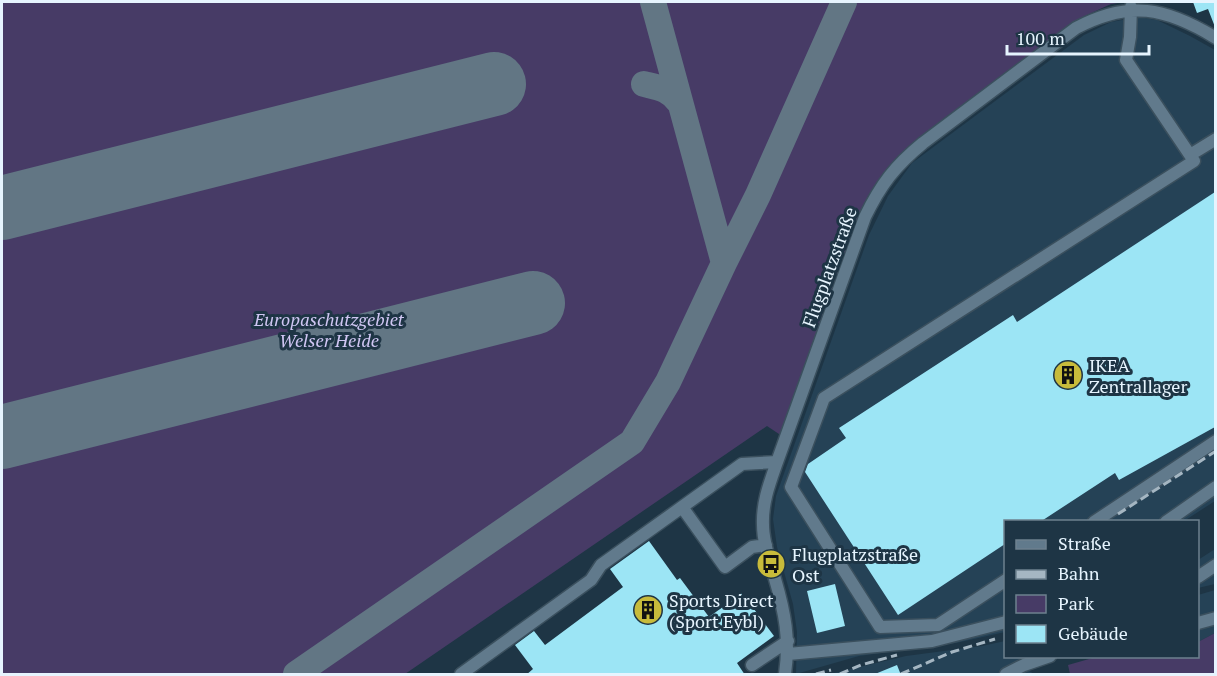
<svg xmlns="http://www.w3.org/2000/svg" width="1217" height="676" font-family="'PT Serif',serif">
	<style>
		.built { fill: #254256 }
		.green { fill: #473b66 }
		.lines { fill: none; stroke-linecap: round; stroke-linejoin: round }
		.taxiway { stroke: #627684; stroke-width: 26 }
		.runway { stroke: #627684; stroke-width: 64 }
		.building { fill: #9ce5f5 }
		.minor-casing { stroke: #3b505e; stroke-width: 15 }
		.minor { stroke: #617a8c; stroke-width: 12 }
		.rail { stroke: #a5b6c2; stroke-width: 3; stroke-dasharray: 9 4.5; stroke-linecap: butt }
		.labels { text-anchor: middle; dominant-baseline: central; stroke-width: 6; stroke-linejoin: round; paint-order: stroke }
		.street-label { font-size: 18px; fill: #e6f4fe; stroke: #1e3545 }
		.park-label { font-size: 18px; font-style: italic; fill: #d0c6f3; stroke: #1e3545 }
		.poi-label { font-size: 18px; fill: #e6f4fe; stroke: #1e3545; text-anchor: start }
	</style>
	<rect width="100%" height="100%" fill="#1e3545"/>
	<path class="built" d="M1139 17 1157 20 1190 36 1215 50V501L1184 521 1006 522 1005 632 956 643 859 656 796 674 797 632 793 604 777 547 773 519 776 496 869 235 888 196 912 163 1084 35 1111 22Z
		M1215 549V584L1198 588V560Z
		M1215 590V633L1198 642V595Z
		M1005 641 1006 656 1063 657 1024 665 1023 667 1034 674H830L906 656 982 646Z"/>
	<path class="green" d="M2 2H1124L1111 4 1087 15 943 119 896 158 868 196 840 265 782 436 767 426 405 674H2Z
		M1215 633V674H1070L1068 665 1096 657 1198 656V642Z"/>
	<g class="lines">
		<path class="taxiway" d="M644 84C660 88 669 89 679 102
			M724 263 758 195 844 2
			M296 674 632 442 668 382 724 263 653 2"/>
		<path class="runway" d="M2 208 494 84
			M2 437 533 303"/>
	</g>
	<path class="building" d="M1193 2H1215V27L1208 9 1197 13Z
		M1215 192V427L1119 480 1115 473 1040 522H1005V544L898 615 805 472 808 464 846 438 839 428 1013 315 1017 322Z
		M649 541 677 580 680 578 709 617 742 593 774 636 737 663 745 675H526L533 669 515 645 534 631 545 645 623 587 610 569Z
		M835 584 845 626 817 633 807 591Z
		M897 665 901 675H875V674Z"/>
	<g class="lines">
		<g class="minor-casing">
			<path id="minor" d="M1190 155 1216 139
				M1094 522 1216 441
				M1166 522 1216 487
				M766 545 752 547 725 567 682 507 742 464 777 462
				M1198 577 1216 565
				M1006 580 938 625 880 627 791 487 824 398 1194 161 1126 60 1130 37 1131 7
				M1198 623 1216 618
				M788 654 932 641 1006 622
				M752 665 788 641
				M461 674 591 580 601 565 682 507
				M785 674C790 639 785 613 775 579 770 561 763 543 763 525 762 502 770 482 777 462L865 217C881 184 895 166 923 143L1076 28C1129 0 1165 7 1216 38
				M1006 674 1024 665 1050 656"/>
		</g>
		<use href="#minor" class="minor"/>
		<path class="rail" d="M1118 514 1216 451
			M816 674 831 670
			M840 674 861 665 897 655
			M901 674 952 652 995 639"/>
	</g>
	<defs>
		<g id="building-disc" transform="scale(1.5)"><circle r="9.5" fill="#c8bb3b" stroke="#1e3545"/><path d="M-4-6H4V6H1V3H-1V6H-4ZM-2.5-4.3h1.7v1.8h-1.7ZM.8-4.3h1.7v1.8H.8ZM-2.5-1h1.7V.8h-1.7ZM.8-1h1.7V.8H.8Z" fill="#111"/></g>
		<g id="bus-disc" transform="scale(1.5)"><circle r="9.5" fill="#c8bb3b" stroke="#1e3545"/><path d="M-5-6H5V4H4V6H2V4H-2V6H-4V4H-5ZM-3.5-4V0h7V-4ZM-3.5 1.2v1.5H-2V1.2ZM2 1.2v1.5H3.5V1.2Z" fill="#111"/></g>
	</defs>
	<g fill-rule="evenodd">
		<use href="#building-disc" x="1068" y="375"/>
		<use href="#bus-disc" x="771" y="564"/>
		<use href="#building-disc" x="648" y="610"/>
	</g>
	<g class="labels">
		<g class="street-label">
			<text transform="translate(829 267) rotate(-70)">Flugplatzstraße</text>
		</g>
		<g class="park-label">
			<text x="329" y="319">Europaschutzgebiet<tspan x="329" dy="21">Welser Heide</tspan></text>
		</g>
		<g class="poi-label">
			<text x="1089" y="365">IKEA<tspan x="1089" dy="21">Zentrallager</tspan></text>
			<text x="792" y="554">Flugplatzstraße<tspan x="792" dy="21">Ost</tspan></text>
			<text x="669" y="600">Sports Direct<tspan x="669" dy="21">(Sport Eybl)</tspan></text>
		</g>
	</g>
	<rect width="1217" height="676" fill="none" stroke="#e6f4fe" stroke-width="6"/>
	<rect x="1004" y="520" width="195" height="138" fill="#1e3545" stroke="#6e818f" stroke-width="1.5"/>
	<rect x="1016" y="540" width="30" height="9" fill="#617a8c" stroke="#6e818f" stroke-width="1.5"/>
	<text x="1058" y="550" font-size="18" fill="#e6f4fe">Straße</text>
	<rect x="1016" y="570" width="30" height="9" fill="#a5b6c2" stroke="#6e818f" stroke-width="1.5"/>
	<text x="1058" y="580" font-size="18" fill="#e6f4fe">Bahn</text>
	<rect x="1016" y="595" width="30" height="18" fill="#473b66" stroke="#6e818f" stroke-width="1.5"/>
	<text x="1058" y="610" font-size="18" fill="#e6f4fe">Park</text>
	<rect x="1016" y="625" width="30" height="18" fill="#9ce5f5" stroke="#6e818f" stroke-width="1.5"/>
	<text x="1058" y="640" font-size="18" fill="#e6f4fe">Gebäude</text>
	<path d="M1007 45v9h142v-9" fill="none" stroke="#e6f4fe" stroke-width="3"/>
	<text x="1016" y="45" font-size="18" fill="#e6f4fe" stroke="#1e3545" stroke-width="4.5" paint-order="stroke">100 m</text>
</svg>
